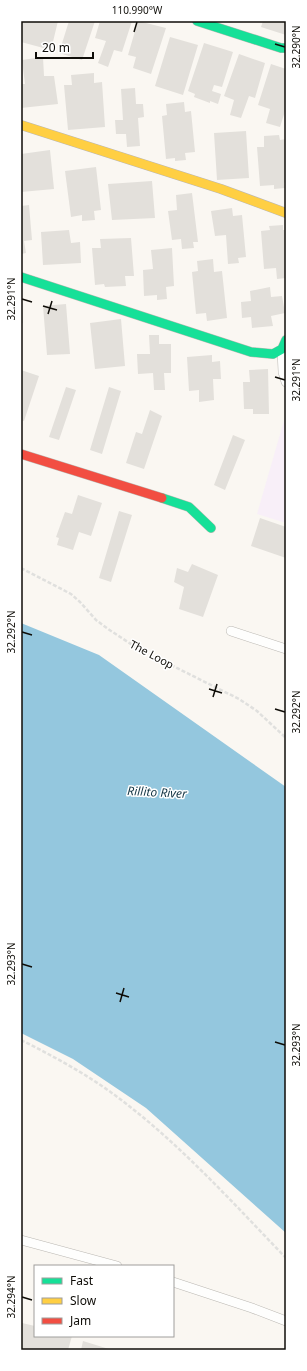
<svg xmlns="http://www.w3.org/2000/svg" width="307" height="1371" font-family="'Noto Sans',sans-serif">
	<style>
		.industrial { fill: #f8eff8 }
		.water { fill: #94c7de }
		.building { fill: #e3e0db }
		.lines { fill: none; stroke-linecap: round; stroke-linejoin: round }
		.lane-casing { stroke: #bbb8b3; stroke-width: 10 }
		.fast-casing { stroke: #bbb8b3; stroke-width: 10 }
		.slow-casing { stroke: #bbb8b3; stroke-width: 10 }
		.jam-casing { stroke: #bbb8b3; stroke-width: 10 }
		.path { stroke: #e0e0de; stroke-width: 2.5; stroke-dasharray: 4 2; stroke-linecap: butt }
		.lane { stroke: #fefefd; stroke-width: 9 }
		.fast { stroke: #16e098; stroke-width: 9 }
		.slow { stroke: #ffcf43; stroke-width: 9 }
		.jam { stroke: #f24e42; stroke-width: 9 }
		.ticks { fill: none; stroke: #0f0d08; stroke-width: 1.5 }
		.labels { text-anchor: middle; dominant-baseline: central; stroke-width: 3; stroke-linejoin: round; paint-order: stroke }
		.street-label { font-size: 11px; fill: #0f0d08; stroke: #fff }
		.water-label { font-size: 12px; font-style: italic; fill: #143645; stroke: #fff }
		.neatline { fill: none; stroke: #0f0d08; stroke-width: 1.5 }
		.ticks-label { font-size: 10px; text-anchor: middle; fill: #0f0d08 }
	</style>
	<rect width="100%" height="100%" fill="#faf7f2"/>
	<path class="industrial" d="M285 417H286V523L257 514Z"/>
	<path class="water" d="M21 623 99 655 286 787V1233L146 1108 73 1059 21 1033Z"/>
	<path class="building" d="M21 21H58L51 50 21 42Z
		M69 21H95L82 60 59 53Z
		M100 21H132L122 52 114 50 108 67 98 63 106 41 95 38Z
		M138 21 166 28 151 74 133 68 136 57 128 55Z
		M263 21H286V35L261 27Z
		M170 37 198 45 183 95 155 86Z
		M204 43 233 52 222 87 214 85 212 91 221 94 218 104 210 101V103L194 97 195 94 188 91Z
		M239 54 265 63 255 98 249 96 241 118 230 115 234 100 224 96Z
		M43 57 44 76H54L58 104 21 108V84H25L22 60Z
		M271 64 286 69V108L280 127 266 123 270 109 258 105Z
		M94 73V83L102 82 105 127 68 130 64 85H72L71 75Z
		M135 88 136 104H143L144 117 138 118 140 146 127 147 126 134H116L115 120H123L121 89Z
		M184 102 185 112 191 111 195 152 185 153 186 160 175 161V158L166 159 162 116 167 115 166 104Z
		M246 131 249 178 217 180 214 133Z
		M279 135 280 140 286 139V182L284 183 285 188 274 189V185L260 186 257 147H264V136Z
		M50 150 54 189 21 192V154Z
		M96 167 101 210 94 211 95 220 82 221V215L71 217 65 171Z
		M152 181 155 218 112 220 108 184Z
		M192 193 198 242H193L194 248 182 249 181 239 172 240 168 211 177 210 176 195Z
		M29 205 32 240 24 241 26 253 21 254V206Z
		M232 208 233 216 242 215 246 257 238 258 239 263 228 264 226 235 215 236 211 211Z
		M283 225V230H286V278L277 279 276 268 264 269 261 231 270 230 269 226Z
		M69 230 71 243 80 242 81 263 43 265 41 232Z
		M131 238 134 276H125L126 286 105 287 104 284 95 285 92 248H101L100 239Z
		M172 248 174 286 166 287 167 299 157 300V295L144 296 143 270 153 269 151 250Z
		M213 259 214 272 222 271 227 318 207 321 206 313 196 314 192 272 198 271 197 261Z
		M270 287 271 297 282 296 285 313 271 316 273 326 252 328 251 317 242 318 241 302 251 301 250 291Z
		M66 304 70 354 47 355 43 306Z
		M21 308H22L23 323 21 324Z
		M121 319 125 366 95 369 90 323Z
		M149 335H159V344H171V373H164L165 390H154L153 373 138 374 137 354H150Z
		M212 355V362L220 361 221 379H213L214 400 199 402V390L189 391 187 357Z
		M268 369 269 414H253V409H244L243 382H250L249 370Z
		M21 370 39 376 24 421 21 420Z
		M66 387 76 390 59 440 49 437Z
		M109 387 121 391 102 454 90 450Z
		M150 410 162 416 144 469 126 463 136 432 142 434Z
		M233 435 245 440 225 490 214 485Z
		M78 495 102 503 91 536 79 532 73 550 57 545 59 538 56 537 65 512 72 514Z
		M119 511 132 515 111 582 99 578Z
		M260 518 286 527V558L251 546Z
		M192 564 218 575 203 617 179 609 184 587 174 582 177 568 188 572Z
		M22 1323 35 1326V1336H72L68 1350H21V1327Z
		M83 1341 112 1350H81Z"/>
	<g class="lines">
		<g class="lane-casing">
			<path id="lane" d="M282 349 283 372 286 382
				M231 631 286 649
				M21 1240 117 1266
				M173 1282 252 1308 286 1321"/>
		</g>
		<g class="fast-casing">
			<path id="fast" d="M197 21 281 48H286
				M21 277 251 352 273 354 282 349 286 340
				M162 498 189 507 211 528"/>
		</g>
		<g class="slow-casing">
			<path id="slow" d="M21 125 221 189 286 213"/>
		</g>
		<g class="jam-casing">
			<path id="jam" d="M21 454 162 498"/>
		</g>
		<path class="path" d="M21 568 71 594 80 602 96 620 108 629 137 648 239 699 257 711 286 738
			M21 1040C55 1057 90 1076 120 1099 181 1145 233 1203 286 1258"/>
		<use href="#lane" class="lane"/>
		<use href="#fast" class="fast"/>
		<use href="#slow" class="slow"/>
		<use href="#jam" class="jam"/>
	</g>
	<path class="ticks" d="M134 32 137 22M275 44 285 47M22 299 32 302M43 306 57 310M48 314 52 301M275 377 285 380M22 632 32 635M209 689 222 693M213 697 217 684M275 709 285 712M22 964 32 967M116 993 129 997M120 1002 124 988M275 1042 285 1045M22 1297 32 1300"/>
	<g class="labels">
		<g class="street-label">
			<text transform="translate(152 654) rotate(28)">The Loop</text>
		</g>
		<g class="water-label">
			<text transform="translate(157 792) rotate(3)">Rillito River</text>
		</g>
	</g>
	<rect width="307" height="1371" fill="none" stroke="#ffffff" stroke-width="44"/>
	<rect x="34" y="1265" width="140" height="72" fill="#ffffff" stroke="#9f9e9c"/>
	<rect x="42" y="1278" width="20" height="6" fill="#16e098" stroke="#9f9e9c"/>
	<text x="70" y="1285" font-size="12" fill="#0f0d08">Fast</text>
	<rect x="42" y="1298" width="20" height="6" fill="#ffcf43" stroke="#9f9e9c"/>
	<text x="70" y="1305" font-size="12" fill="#0f0d08">Slow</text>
	<rect x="42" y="1318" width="20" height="6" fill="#f24e42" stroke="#9f9e9c"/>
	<text x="70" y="1325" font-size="12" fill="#0f0d08">Jam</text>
	<path d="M36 52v6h57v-6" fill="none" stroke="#0f0d08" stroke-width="2"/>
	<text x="42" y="52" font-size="12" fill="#0f0d08" stroke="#ffffff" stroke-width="3" paint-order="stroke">20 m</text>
	<rect x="22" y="22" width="263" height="1327" class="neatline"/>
	<g class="ticks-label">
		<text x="137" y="14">110.990°W</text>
		<text transform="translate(296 47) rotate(-90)" y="4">32.290°N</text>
		<text transform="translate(11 299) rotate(-90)" y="4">32.291°N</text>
		<text transform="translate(296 380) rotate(-90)" y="4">32.291°N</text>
		<text transform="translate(11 632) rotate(-90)" y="4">32.292°N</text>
		<text transform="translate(296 712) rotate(-90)" y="4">32.292°N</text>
		<text transform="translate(11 964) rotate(-90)" y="4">32.293°N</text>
		<text transform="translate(296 1045) rotate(-90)" y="4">32.293°N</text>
		<text transform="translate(11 1297) rotate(-90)" y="4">32.294°N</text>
	</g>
</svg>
